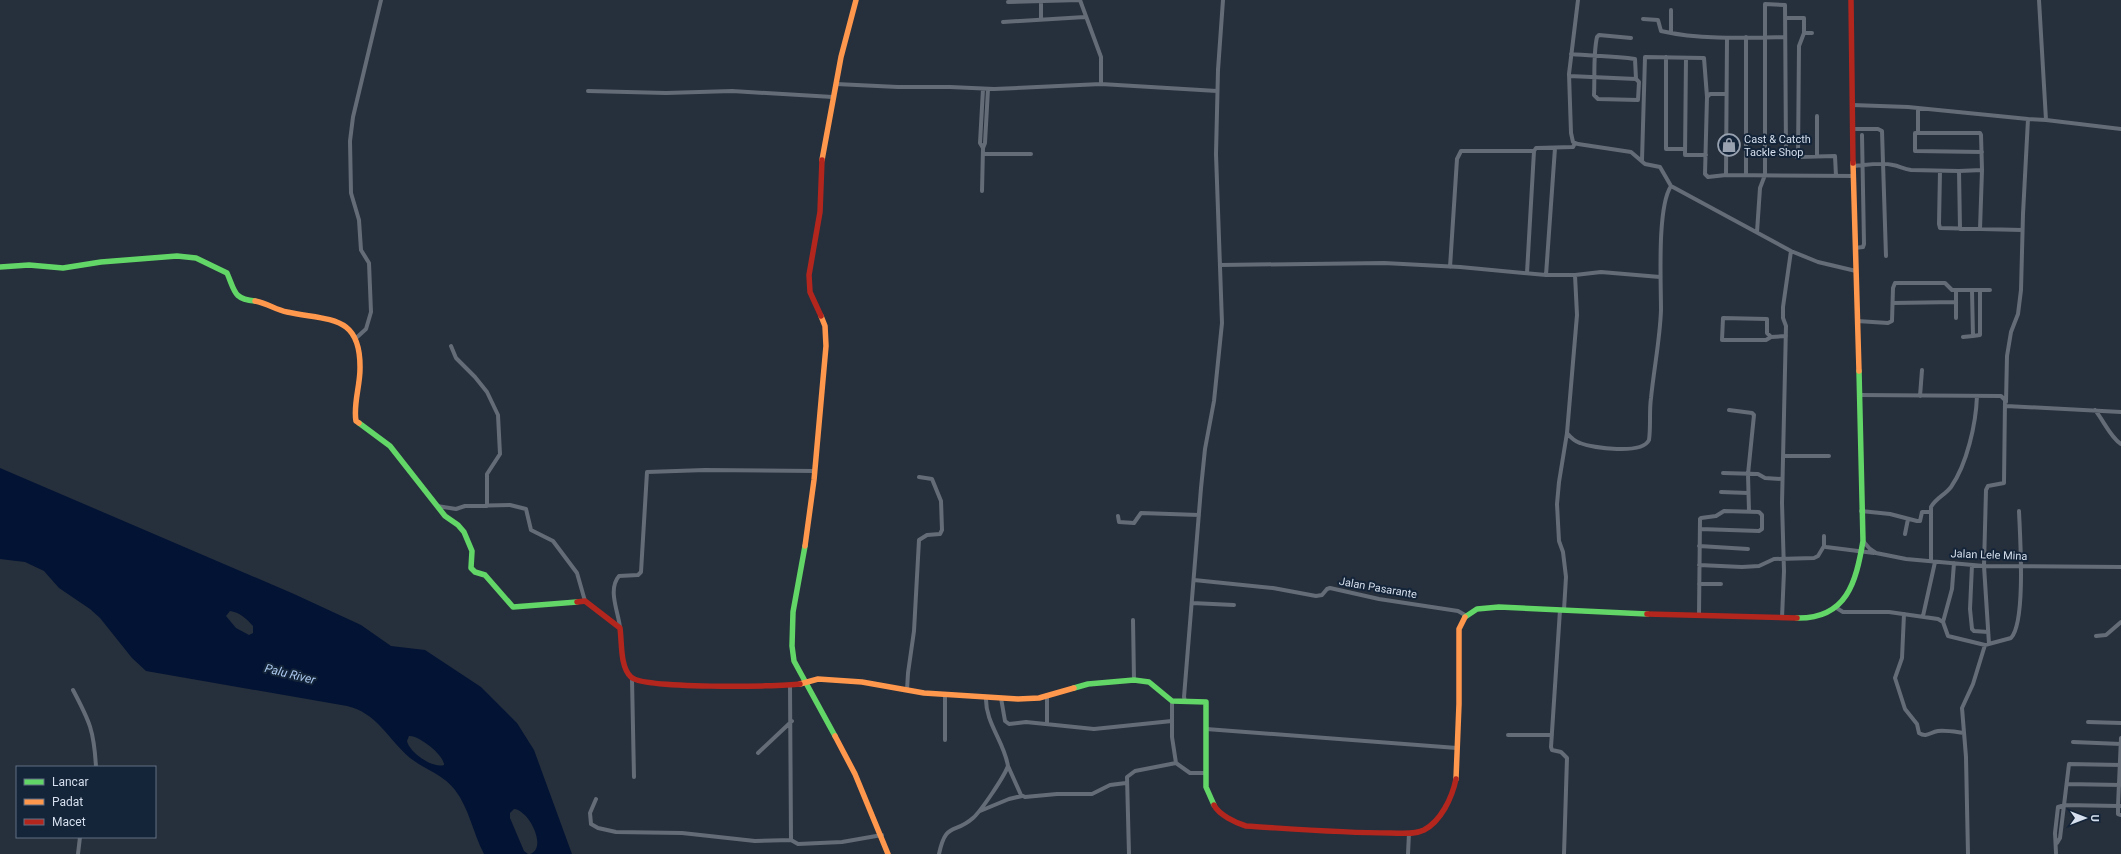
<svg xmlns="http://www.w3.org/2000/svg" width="2121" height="854" font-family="Roboto,sans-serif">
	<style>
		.water { fill: #031333; fill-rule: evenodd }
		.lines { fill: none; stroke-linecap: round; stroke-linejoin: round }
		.street { stroke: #646c77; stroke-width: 4 }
		.fast { stroke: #63d668; stroke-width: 5.5 }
		.slow { stroke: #ff974d; stroke-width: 5.5 }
		.jam { stroke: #b3261e; stroke-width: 5.5 }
		.labels { text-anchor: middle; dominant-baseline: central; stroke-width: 4; stroke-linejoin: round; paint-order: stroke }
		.poi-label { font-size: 11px; fill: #d5dfed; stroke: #142439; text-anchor: start }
		.street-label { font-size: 11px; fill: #d5dfed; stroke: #142439 }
		.water-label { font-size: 12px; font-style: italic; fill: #abc8ee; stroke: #142439 }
	</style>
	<rect width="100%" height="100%" fill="#262f3c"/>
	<path class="water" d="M0 468 294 594 361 625 391 646 425 650 481 687 517 723 534 750 572 854H530C548 848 529 810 514 809L510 813V818L524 851 528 854H484C473 833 469 808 455 790 444 775 424 769 410 758 389 740 376 712 347 706L146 671 132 658 100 618 90 609 59 588 44 571 25 562 0 559ZM230 611C239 612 247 619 253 626V633L249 635 236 628 226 616ZM409 736C419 735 445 756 444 765 433 769 409 752 407 741Z"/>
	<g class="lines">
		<path class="street" d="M1041 0V20
			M1080 0 1101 57V84
			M1578 0 1569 74 1571 133 1573 142 1578 144 1631 152 1645 164 1660 167 1671 186 1791 251 1818 262 1856 271
			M1008 2 1080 0
			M1785 18H1804V33L1799 46 1798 157
			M1643 19 1658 20 1661 31C1700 40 1745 38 1785 37
			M1003 22 1085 17
			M1671 33V10
			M1804 33H1812
			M1727 38 1726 175 1854 176
			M1571 54C1592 56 1614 56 1635 59L1636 79 1639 82 1638 100 1598 99 1594 95C1595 76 1593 55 1597 37L1599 35 1631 38
			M1666 57V149H1685
			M1686 58 1685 155H1706
			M1569 76 1636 79
			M836 84 898 87H950L994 89 1101 84 1217 91
			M588 91 666 93 732 91 833 97
			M1726 94H1710L1707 97 1705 174 1708 177 1726 175
			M1852 105 1908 107 2028 119 2023 214 2021 290 2018 314 2011 332 2007 356 2006 402
			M1918 108V132
			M2028 119 2046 120 2039 0
			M2046 120 2121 129
			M1853 129H1878L1882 131 1886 256
			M983 148 980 143 983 89
			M1982 152 1915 151V133H1980L1981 135 1982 170
			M983 154H1031
			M1765 155 1786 153 1798 157 1835 156 1836 176
			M1817 156V116
			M1642 160 1645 57 1704 58 1707 97
			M1854 166C1867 165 1881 162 1893 165 1899 166 1904 169 1911 170L1959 171
			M1940 171 1939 224 1940 228 2022 230
			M1746 175V37
			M982 191 983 148 985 143 988 89
			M1960 229 1959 171 1982 170 1980 229
			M1757 232 1760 188 1765 175V4L1785 5 1786 153
			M1855 248 1863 247 1864 244 1862 135
			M1220 265 1384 263 1460 267 1546 275H1575L1601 272 1660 277
			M1450 267 1457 159 1461 151H1534
			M1527 273 1534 151 1536 148 1573 147 1575 143
			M1546 275 1555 148
			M1956 291V318
			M1893 303 1956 302
			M1857 321 1888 323 1892 321 1893 288 1895 283H1945L1952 290H1990
			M1973 336 1980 335V291
			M1771 337 1767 333V319L1723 318 1722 340H1766L1771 337 1786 336
			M1963 337 1973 336 1972 291
			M355 339 366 329 371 312 369 263 361 250 359 220 351 193 350 141 353 117 381 0
			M451 346 456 358 475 377 487 392 498 415 500 454 487 474V506
			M1859 395 2001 396 2005 400 2004 483 1988 486 1986 490 1984 566 1989 644
			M1920 396 1922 370
			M2006 406 2121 412
			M1729 410 1752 413 1754 415 1748 474 1749 511
			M2095 410C2104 421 2110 437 2121 444
			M1567 433C1571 438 1574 441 1580 443 1593 448 1642 455 1649 440 1651 426 1649 412 1651 398 1654 368 1660 339 1661 310 1661 282 1657 207 1671 186
			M1783 456H1829
			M1723 473 1758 474 1765 478 1782 479
			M1721 492 1748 493
			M437 506 456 509 465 506 510 505 526 509 531 530 553 541 577 573 585 601
			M1861 511 1890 514 1917 521H1920L1922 512H1931
			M1118 516 1119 522 1134 523 1141 513 1199 515
			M1905 534 1908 519
			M1824 536V546L1826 547 1874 553
			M1863 541 1870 549 1876 553 1906 559 1984 566 2121 567
			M1699 546 1748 549
			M1931 561V507C1936 498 1945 495 1951 487 1967 464 1976 424 1977 396
			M1699 565 1742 567 1759 566 1774 559 1814 558 1818 556 1824 546
			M1972 565 1970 609 1972 629 1974 631 1988 632
			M1194 580 1273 588 1316 596 1322 595 1327 589 1330 588 1379 599 1458 611 1465 615
			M1699 584H1721
			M1192 603 1234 605
			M1835 607 1843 612H1889L1938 619 1943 622 1948 636 1985 645 2011 638C2026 622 2020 536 2019 511
			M1560 610 1551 747 1552 750 1561 752 1567 758 1564 854
			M1564 610 1566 577 1563 552 1559 541 1557 504 1559 482 1567 433 1577 315 1575 275
			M1904 614 1902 658 1895 678 1905 709 1917 724 1919 733C1927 738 1930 732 1938 731 1946 730 1956 732 1964 733
			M1699 615 1700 519 1701 518 1716 516 1724 511 1759 512 1762 515V529L1759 531 1700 529
			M1923 616 1935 562
			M1782 618 1784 571 1782 503 1786 326 1783 318V307L1791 251
			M1133 620 1134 680
			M1943 622 1952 589 1954 563
			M620 628C619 613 607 590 619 576L638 575 641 572 647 472 705 470 815 471
			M2096 636 2106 635 2121 622
			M632 679 634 777
			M790 685 791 840
			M73 690C90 722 94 731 96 767
			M907 690 908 673 914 631 919 540 927 535 940 534 942 530 941 501 932 479 919 477
			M945 694V740
			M1001 698 1005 721 1009 724 1026 722 1094 729 1172 721
			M1172 701V737L1176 763 1190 773H1204
			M1185 701 1184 697 1201 488 1205 449 1214 401 1222 323 1216 154 1218 70 1223 0
			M2088 722 2121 723
			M1047 723V695
			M1206 729 1457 748
			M1508 735H1552
			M2121 738 2118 806H2121
			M2073 742 2121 744
			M758 753 792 721
			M1008 766 1021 795 1025 797 1057 794H1092L1110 785 1126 783
			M2067 784 2121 785
			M596 799 590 813 591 824 598 828 616 832 682 833 755 841 791 840 798 844 842 842 882 835
			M980 811 1009 799 1022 796
			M2057 843 2060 838 2069 764 2121 765
			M2056 853 2055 833 2058 807 2065 805 2118 806V814L2121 815
			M78 854 80 837
			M939 854C946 821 954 835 973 818 981 811 1004 777 1008 766 1004 741 985 723 986 697
			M1129 854 1127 777 1135 771 1176 763
			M1408 854 1409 833
			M1968 854 1966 757 1962 708 1973 684 1985 645"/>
		<path class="fast" d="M0 267 29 265 63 268 101 262 177 256 196 258 227 273C235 291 233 299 255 301
			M359 423 390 446 445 516 458 525 464 532 472 551 471 568 475 572 485 575 513 607 577 602
			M805 546 793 612 792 646 794 661 835 736
			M1465 617 1477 609 1499 607 1647 614
			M1797 618C1847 619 1856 582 1863 541L1859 371
			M1074 688 1088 684 1134 680 1149 682 1172 701 1206 702V787L1214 805"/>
		<path class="slow" d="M822 160 841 57 856 0
			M1853 163 1859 371
			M255 301C267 303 276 310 287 312 329 321 361 314 360 369 360 386 353 405 356 421L359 423
			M805 546 814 480 826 346 825 326 821 316
			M800 684 818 679 862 682 924 693 1018 699 1039 698 1074 688
			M835 736 855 774 888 854
			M1456 779 1459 704V629L1465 617"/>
		<path class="jam" d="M1851 0 1853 163
			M821 316 810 292 809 275 820 212 822 160
			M577 602 585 601 620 628C622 643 620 667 631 677 643 689 777 687 800 684
			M1647 614 1797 618
			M1214 805C1219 815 1236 823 1246 826 1294 829 1342 833 1390 833 1401 833 1414 835 1424 830 1441 821 1452 798 1456 779"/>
	</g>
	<defs>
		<g id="shop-ring" transform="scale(1.15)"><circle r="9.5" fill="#142439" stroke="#98a1af" stroke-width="1.5"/><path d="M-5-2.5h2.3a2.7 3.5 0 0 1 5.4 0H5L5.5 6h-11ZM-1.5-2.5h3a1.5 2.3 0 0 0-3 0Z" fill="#98a1af"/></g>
	</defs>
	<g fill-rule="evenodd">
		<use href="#shop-ring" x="1729" y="145"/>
	</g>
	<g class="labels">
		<g class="poi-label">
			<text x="1744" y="139">Cast &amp; Catcth<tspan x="1744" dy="13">Tackle Shop</tspan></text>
		</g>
		<g class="street-label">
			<text transform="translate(1989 555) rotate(2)">Jalan Lele Mina</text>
			<text transform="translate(1378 588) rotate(10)">Jalan Pasarante</text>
		</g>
		<g class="water-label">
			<text transform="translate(290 674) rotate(14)">Palu River</text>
		</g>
	</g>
	<rect x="16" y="766" width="140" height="72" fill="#142439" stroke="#616f81"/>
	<rect x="24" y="779" width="20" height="6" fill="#63d668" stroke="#616f81"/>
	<text x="52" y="786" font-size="12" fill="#d5dfed">Lancar</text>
	<rect x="24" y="799" width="20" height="6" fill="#ff974d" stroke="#616f81"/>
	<text x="52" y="806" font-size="12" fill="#d5dfed">Padat</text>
	<rect x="24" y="819" width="20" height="6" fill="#b3261e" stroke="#616f81"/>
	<text x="52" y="826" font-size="12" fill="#d5dfed">Macet</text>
	<g transform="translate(2085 818) rotate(90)" stroke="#142439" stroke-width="3" paint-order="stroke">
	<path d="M0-3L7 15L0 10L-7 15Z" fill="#d5dfed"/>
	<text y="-6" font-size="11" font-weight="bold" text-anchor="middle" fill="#d5dfed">U</text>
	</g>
</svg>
